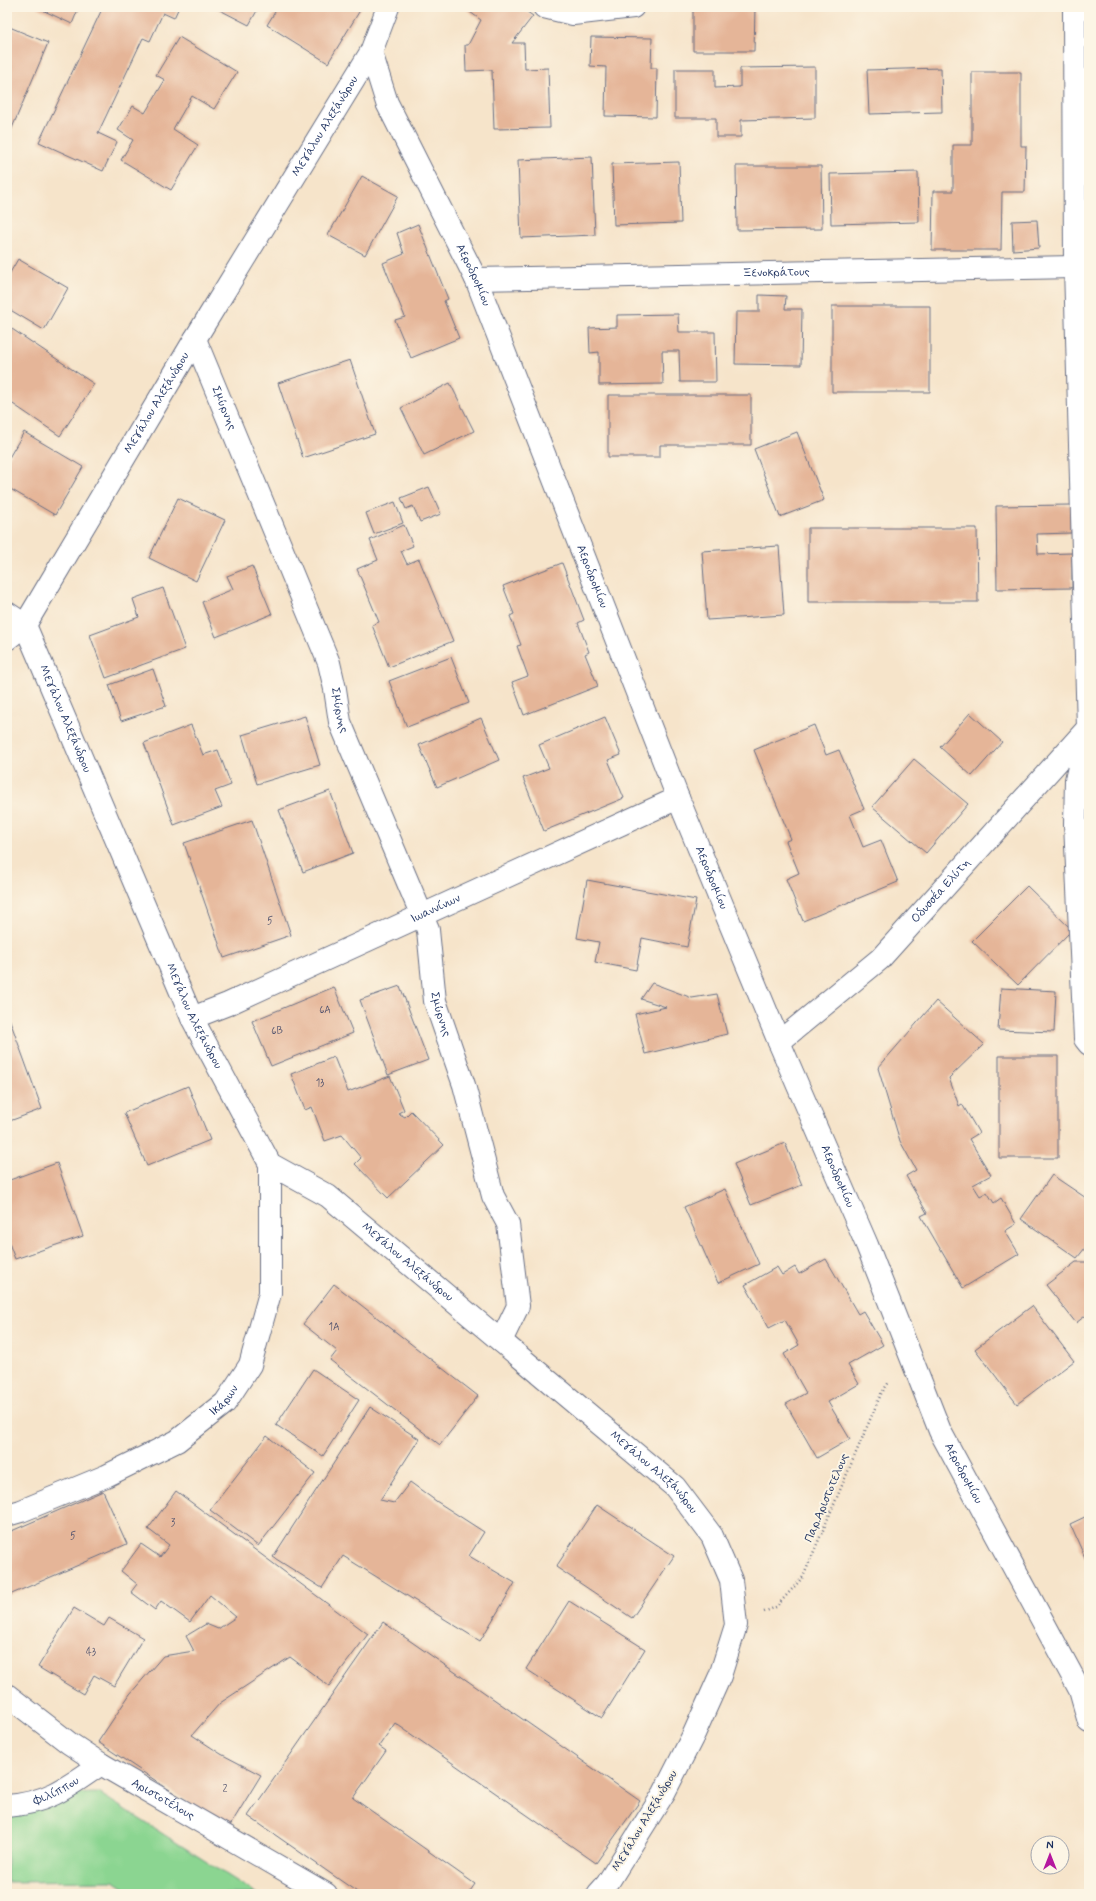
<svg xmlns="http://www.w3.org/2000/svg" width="1096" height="1901" font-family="Mynerve,sans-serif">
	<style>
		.green { fill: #8bd591; stroke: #538278 }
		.building { fill: #e5b598 }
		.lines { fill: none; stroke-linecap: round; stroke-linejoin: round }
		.minor-casing { stroke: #686e84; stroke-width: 24 }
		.path { stroke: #686e84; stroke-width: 2.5; stroke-dasharray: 1 3; stroke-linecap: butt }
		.minor { stroke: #fff; stroke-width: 22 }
		.labels { text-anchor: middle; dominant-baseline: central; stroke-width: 4; stroke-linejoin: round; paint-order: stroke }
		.number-label { font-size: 10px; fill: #4e506c }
		.street-label { font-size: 12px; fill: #1b2f5e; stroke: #fcf5e5 }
	</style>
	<rect width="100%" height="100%" fill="#fcf5e5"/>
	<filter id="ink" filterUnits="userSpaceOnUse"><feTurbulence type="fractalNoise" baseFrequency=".025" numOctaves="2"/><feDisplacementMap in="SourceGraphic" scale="8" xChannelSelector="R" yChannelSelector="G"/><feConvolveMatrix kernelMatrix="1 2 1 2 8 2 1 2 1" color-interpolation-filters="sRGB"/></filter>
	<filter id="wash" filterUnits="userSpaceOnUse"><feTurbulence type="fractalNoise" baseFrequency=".012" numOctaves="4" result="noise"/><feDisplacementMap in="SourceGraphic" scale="16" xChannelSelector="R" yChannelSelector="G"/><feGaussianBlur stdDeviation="0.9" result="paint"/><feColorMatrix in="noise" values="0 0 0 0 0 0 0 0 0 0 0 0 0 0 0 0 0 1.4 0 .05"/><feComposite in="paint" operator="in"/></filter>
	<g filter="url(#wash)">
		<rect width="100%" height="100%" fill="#f6e4ca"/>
		<path class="green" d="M99 1793 257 1894H134L114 1881 7 1882V1806L57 1794Z"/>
		<g id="blocks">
			<path class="building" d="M36 7H79L72 24Z
				M103 7H179L174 18 163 13 150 41 143 38 98 133 117 142 103 171 39 142Z
				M214 7H259L249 25Z
				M278 7H362L328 63 267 25Z
				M463 7H520L533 16 512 43H524L525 69 548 68 550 128 494 129 492 70 466 71 465 45H468L481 20Z
				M693 7H755L754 51H693Z
				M7 26 48 43 7 140Z
				M179 37 237 72 214 109 192 96 173 129 198 145 171 190 121 160 133 140 118 130 133 106 145 113 165 80 156 75Z
				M591 37 652 38 651 68H657L656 117 605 116 606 67 590 66Z
				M815 67V118L741 120V137H716V118H675V69H715V88L740 87V68Z
				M941 68 942 112 869 114 867 70Z
				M972 72H1021V146H1026L1025 192H1002L1001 250H932L933 191H953V145H972Z
				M592 157 595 235 521 238 518 160Z
				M679 162 681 223 614 225 612 164Z
				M736 166H821L822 229 737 230Z
				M918 172 919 222 831 224 830 174Z
				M362 176 398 196 365 255 328 235Z
				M1037 220 1039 248 1013 250 1012 221Z
				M418 224 448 299 444 301 459 338 411 358 395 320 405 317 383 263 404 254 397 233Z
				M18 259 68 288 44 330 7 308V278Z
				M759 295 786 296 785 309H802L801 365 735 364 736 312H759Z
				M832 306H930V392H832Z
				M678 314 679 332H715L716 382H680L679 351H662L663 384 599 385V352L590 353 589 328 617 327V315Z
				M12 329 94 384 60 436 7 400V357L10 353 7 351V337Z
				M350 360 375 434 303 458 278 383Z
				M450 383 474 431 424 455 401 408Z
				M608 395H751V445H660V457H608Z
				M24 432 83 467 55 515 7 487V461Z
				M797 432 824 500 780 517 754 449Z
				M429 487 441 514 420 522 413 506 406 509 401 498Z
				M178 498 225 520 196 581 149 558Z
				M395 502 403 523 374 534 366 513Z
				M1071 505V533L1037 534 1038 554 1072 553V588L997 589 996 506Z
				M404 525 413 546 401 551 407 564 419 559 453 641 389 667 372 625 379 622 357 569 378 560 370 540Z
				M808 528H977L978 602H808Z
				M779 546 784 615 707 620 702 551Z
				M562 563 584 620 578 623 589 652 585 654 598 686 524 715 512 682 528 676 517 646 521 645 510 616 514 614 503 586Z
				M252 566 272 614 216 637 202 602 233 589 227 576Z
				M163 588 185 649 106 678 90 635 139 617 133 599Z
				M451 657 469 703 407 727 389 681Z
				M153 669 166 706 121 721 109 685Z
				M970 713 1002 742 972 776 940 747Z
				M305 716 320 765 257 784 242 735Z
				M605 717 621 755 608 760 624 798 544 831 523 778 549 768 539 745Z
				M481 718 499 760 437 787 419 745Z
				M191 725 203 755 218 750 231 785 215 791 222 807 174 825 144 743Z
				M814 725 826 755 839 750 864 809 850 815 863 847 881 840 898 882 803 921 786 879 799 873 786 841 791 839 754 750Z
				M914 759 968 804 926 853 872 807Z
				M330 791 353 853 303 872 279 810Z
				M252 820 291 935 224 958 184 843Z
				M587 880 696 900 687 947 642 938 636 970 595 962 599 942 577 938Z
				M1027 886 1072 930 1018 985 972 941Z
				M652 983 692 998 717 994 727 1034 645 1054 635 1014 666 1007 641 999Z
				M400 986 428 1060 388 1075 360 1000Z
				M334 987 353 1033 271 1066 252 1021Z
				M1001 988 1056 991 1054 1032 998 1030Z
				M936 1001 984 1044 949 1078 959 1106 962 1104 979 1133 969 1139 991 1175 973 1185 980 1196 987 1192 994 1203 1001 1198 1016 1224 1005 1231 1019 1254 963 1288 921 1216 927 1213 906 1176 916 1170 900 1141 878 1068Z
				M9 1018 42 1109 7 1122V1019Z
				M999 1056H1058V1158H999Z
				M334 1057 348 1092 390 1076 404 1110 398 1113 405 1117 411 1111 444 1145 388 1198 355 1164 361 1158 342 1135 325 1141 312 1107 305 1110 291 1074Z
				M188 1086 210 1140 147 1166 124 1113Z
				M785 1143 802 1185 751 1205 734 1164Z
				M57 1163 83 1236 15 1259 7 1238V1181Z
				M1052 1175 1089 1200V1243L1077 1258 1021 1219Z
				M725 1189 759 1264 718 1283 684 1207Z
				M826 1259 858 1314 863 1311 883 1345 848 1365 859 1384 828 1402 850 1439 817 1458 786 1404 806 1393 784 1354 799 1345 785 1320 769 1328 745 1285 777 1267 782 1275 795 1267 799 1274Z
				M1076 1262H1089V1313L1076 1323 1046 1285Z
				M334 1284 478 1396 440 1445 330 1360 337 1351 303 1324Z
				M1032 1306 1074 1361 1017 1404 975 1349Z
				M313 1369 359 1400 323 1456 276 1425Z
				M370 1407 419 1439 380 1500 394 1503 410 1482 436 1501 484 1532 469 1556 515 1583 480 1641 343 1556 322 1588 273 1557Z
				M267 1436 315 1473 258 1546 210 1510Z
				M103 1491 127 1544 7 1596V1533Z
				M176 1491 368 1634 329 1686 290 1657 220 1703 192 1735 221 1754 261 1775 228 1829 98 1742 130 1694 163 1656 194 1651 186 1636 206 1624 218 1629 236 1617 210 1595 190 1622 161 1601 155 1610 131 1592 137 1584 121 1571 141 1544 160 1557 169 1545 148 1529Z
				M597 1505 674 1556 632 1618 556 1567Z
				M1089 1515V1562H1087L1070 1524Z
				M569 1601 645 1649 602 1718 526 1669Z
				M74 1608 104 1626 109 1618 143 1638 114 1686 94 1675 83 1694 38 1667Z
				M383 1622 640 1801 596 1863 395 1723 379 1746 386 1751 353 1798 475 1884 468 1894H360L248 1816Z"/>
		</g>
	</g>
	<g filter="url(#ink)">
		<use href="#blocks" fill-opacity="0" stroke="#686e84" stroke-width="1"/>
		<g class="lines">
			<g class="minor-casing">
				<g id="minor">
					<path d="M544 7 573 14 633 7"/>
					<path d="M1074 7 1075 267 1088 728 1076 780 1075 824 1085 1039 1089 1044"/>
					<path id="s1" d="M371 52 387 103 476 279 678 798 779 1042 867 1245 940 1431 1080 1690 1089 1722"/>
					<path id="s2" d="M476 279 1075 267"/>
					<path id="s3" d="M195 339 329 663 335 689 340 722 428 930 435 1001 464 1085 493 1196 508 1224 518 1306 501 1341"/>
					<path d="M7 613 25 625"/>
					<path id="s4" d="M25 625 192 1018 270 1164 328 1196 675 1487 712 1536 731 1580 736 1625 720 1676 693 1736 664 1793 607 1884 598 1894"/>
					<path id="s5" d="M7 639 25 625 195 339 371 52 388 7"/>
					<path id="s6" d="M192 1018 228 1004 678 798"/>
					<path id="s7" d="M779 1042 880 959 1086 730"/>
					<path id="s8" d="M7 1515 21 1511 106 1476 177 1441 225 1403 250 1365 270 1293V1164"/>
					<path id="s9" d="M7 1695 69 1743 101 1764 326 1894"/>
					<path id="s10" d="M7 1806C48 1803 68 1787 101 1764"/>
				</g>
			</g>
			<path class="path" d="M764 1612 776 1607 803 1577 881 1394 889 1382"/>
			<use href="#minor" class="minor"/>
		</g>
	</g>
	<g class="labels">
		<g class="number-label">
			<text x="270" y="921">5</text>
			<text x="325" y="1010">6A</text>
			<text x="277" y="1031">6B</text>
			<text x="320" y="1083">13</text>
			<text x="334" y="1327">1A</text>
			<text x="173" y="1523">3</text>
			<text x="73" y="1536">5</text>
			<text x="91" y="1652">43</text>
			<text x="225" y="1789">2</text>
		</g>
		<g class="street-label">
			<text stroke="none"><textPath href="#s5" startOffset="605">Μεγάλου Αλεξάνδρου</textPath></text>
			<text stroke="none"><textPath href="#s2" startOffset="300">Ξενοκράτους</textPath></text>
			<text stroke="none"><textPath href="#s1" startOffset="246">Αεροδρομίου</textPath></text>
			<text stroke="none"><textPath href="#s5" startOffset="281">Μεγάλου Αλεξάνδρου</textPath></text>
			<text stroke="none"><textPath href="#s3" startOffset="75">Σμύρνης</textPath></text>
			<text stroke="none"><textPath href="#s1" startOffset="570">Αεροδρομίου</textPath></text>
			<text stroke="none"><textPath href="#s3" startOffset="399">Σμύρνης</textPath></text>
			<text stroke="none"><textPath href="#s4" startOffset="102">Μεγάλου Αλεξάνδρου</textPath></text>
			<text stroke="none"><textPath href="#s1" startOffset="894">Αεροδρομίου</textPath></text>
			<text stroke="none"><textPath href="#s7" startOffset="222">Οδυσσέα Ελύτη</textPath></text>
			<text stroke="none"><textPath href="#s6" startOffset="267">Ιωαννίνων</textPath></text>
			<text stroke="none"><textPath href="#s3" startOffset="722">Σμύρνης</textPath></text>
			<text stroke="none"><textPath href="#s4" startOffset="426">Μεγάλου Αλεξάνδρου</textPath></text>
			<text stroke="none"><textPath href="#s1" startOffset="1218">Αεροδρομίου</textPath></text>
			<text stroke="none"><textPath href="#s4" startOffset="762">Μεγάλου Αλεξάνδρου</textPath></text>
			<text stroke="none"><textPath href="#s8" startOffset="248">Ικάρων</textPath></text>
			<text stroke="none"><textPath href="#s4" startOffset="1086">Μεγάλου Αλεξάνδρου</textPath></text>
			<text stroke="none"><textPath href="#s1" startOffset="1541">Αεροδρομίου</textPath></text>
			<text transform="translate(827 1498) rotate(-67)">Παρ.Αριστοτελους</text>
			<text stroke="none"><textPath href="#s10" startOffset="52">Φιλίππου</textPath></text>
			<text stroke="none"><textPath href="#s9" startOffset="188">Αριστοτέλους</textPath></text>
			<text transform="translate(645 1821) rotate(-59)">Μεγάλου Αλεξάνδρου</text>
		</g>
	</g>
	<rect width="1096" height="1901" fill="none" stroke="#fcf5e5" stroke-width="24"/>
	<g transform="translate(1050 1855)"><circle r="19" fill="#fcf5e5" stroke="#a2a6af"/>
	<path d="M0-3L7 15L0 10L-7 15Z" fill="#b5179e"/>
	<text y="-6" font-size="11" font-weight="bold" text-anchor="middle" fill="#1b2f5e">N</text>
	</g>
</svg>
